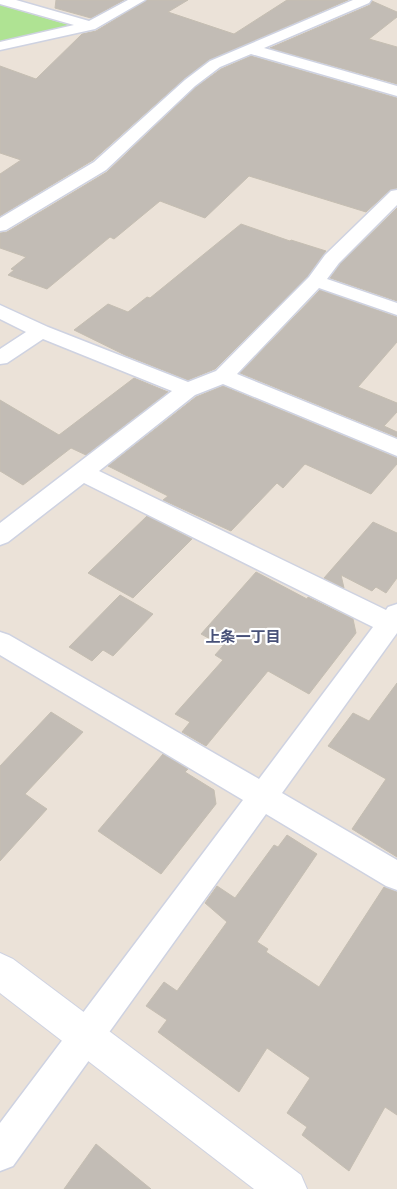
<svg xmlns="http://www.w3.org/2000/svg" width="397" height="1189" font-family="Poppins,'Noto Sans JP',sans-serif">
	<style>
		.green { fill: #afe393 }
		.building { fill: #c2bcb5; stroke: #c5beb2 }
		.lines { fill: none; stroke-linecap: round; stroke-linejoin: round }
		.minor-casing { stroke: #ced2e1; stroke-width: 3 }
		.tertiary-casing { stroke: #ced2e1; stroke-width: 2 }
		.minor { fill: #fff; fill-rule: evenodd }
		.tertiary { fill: #fff; fill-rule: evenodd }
		.labels { text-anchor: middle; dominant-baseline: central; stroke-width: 4.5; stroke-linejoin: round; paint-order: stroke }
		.neighbourhood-label { font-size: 15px; font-weight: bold; fill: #485178; stroke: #fff }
	</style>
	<rect width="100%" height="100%" fill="#ebe2d8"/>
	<path class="green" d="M0 5 69 25 68 28 0 43Z"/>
	<path class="building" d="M56 0H124L91 18 55 8Z
		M147 0H188L168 12 234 34 287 0H348L209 60 184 79 93 160 0 216V174L21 160 0 153V66L36 79 82 34 96 31Z
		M372 1 397 12V17L369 39 397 47V84L270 48 370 5Z
		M251 56 397 98V188L390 190 366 212 249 176 205 218 160 201 114 239 110 237 47 289 8 275 14 270 11 269 26 257 0 248V233L7 232 107 172 196 87 221 69Z
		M397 208V301L330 278 340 264Z
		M241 224 290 241 291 240 326 251 308 276 215 369 188 380 125 355 74 330 108 304 128 312 147 297 150 298Z
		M320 290 397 317V342L358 387 397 403V412L384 426 397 432V437L240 373Z
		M134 378 168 392 86 455 71 448 23 485 0 471V400L59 435Z
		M223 386 397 458V464L371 494 305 464 283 488 277 483 231 531 163 500 168 496 108 466 196 397Z
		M147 516 192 539 133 598 88 573Z
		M373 522 397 533V578L386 593 376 587 372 591 341 575 344 588 324 578Z
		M256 572 307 599 308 597 353 619 356 633 309 694 268 671 206 746 182 732 190 722 175 714 223 660 215 655 223 646 201 634Z
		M120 595 153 614 113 656 103 650 92 661 69 647Z
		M397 683V857L352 829 386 779 328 746 353 713 369 721Z
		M51 712 83 732 25 794 47 809 0 861V766Z
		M163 754 188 769 185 772 214 790 216 804 161 874 98 831Z
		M287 835 317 854 257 942 268 949 266 952 319 987 384 887 397 892V1115L385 1107 349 1171 302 1135 307 1127 287 1113 310 1078 267 1048 239 1092 158 1032 167 1020 146 1006 164 982 177 991 227 922 205 903 217 886 235 898 274 845 278 847Z
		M96 1144 151 1189H64Z"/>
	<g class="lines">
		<g class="minor-casing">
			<path id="minor" d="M0 0H16L89 21 128 0H145L95 29 0 50V42L74 25 0 4Z
				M353 0H371L369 3 264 48 397 86V96L251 54 220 67 195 86 106 170 6 230 0 231V218L94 162 185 80 210 61Z
				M397 190V205L339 263 327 279 397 303V315L319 288 237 374 397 439V456L223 384 195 395 99 471 386 610 388 607 397 604V633L282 793 397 860V890L386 886 266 814 13 1166 0 1171V1123L243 800 0 655V632L9 635 259 779 373 627 84 483 8 542 0 545V523L172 391 43 339 7 363 0 364V349L26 332 0 319V305L48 327 188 382 216 371 309 277 325 255 391 191Z"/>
		</g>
		<g class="tertiary-casing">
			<path id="tertiary" d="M0 953 13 959 301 1175 307 1189H254L0 993Z"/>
		</g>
		<use href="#minor" class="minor"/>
		<use href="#tertiary" class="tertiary"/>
	</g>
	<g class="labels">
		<g class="neighbourhood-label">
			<text x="243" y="636">上条一丁目</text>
		</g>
	</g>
</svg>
